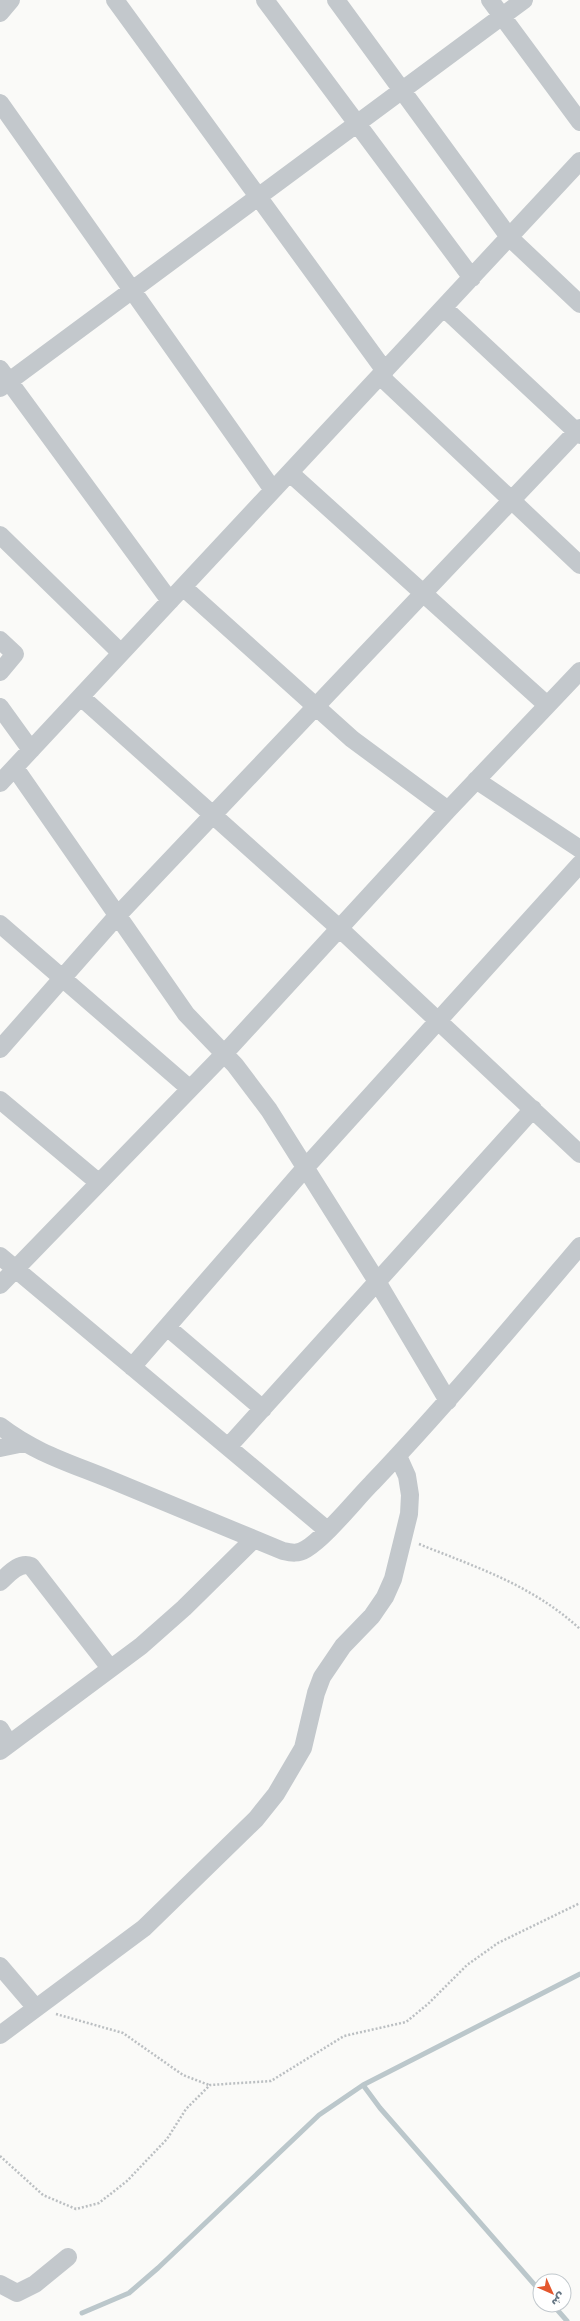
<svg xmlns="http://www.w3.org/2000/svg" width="580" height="2321" font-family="'DejaVu Sans','Noto Naskh Arabic',sans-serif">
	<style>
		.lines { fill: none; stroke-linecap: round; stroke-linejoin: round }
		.stream { stroke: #bbc7cb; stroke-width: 5 }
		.path { stroke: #bbbfc2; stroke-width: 2.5; stroke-dasharray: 2 2; stroke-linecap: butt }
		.minor { stroke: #c3c8cc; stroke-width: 18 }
	</style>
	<rect width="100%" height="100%" fill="#fafaf8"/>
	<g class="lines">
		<path class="stream" d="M363 2085 380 2108 540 2291
			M553 2305 567 2321
			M82 2313 129 2293 158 2268 319 2115 363 2085 580 1974"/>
		<path class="path" d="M419 1544C478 1568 532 1585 580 1629
			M56 2014 123 2033 183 2075 209 2085
			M0 2156 43 2195 76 2209 99 2203 127 2181 167 2139 186 2109 210 2085 271 2081 344 2036 406 2022 428 2004 467 1965 498 1943 580 1903"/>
		<path class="minor" d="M115 0 385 371
			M265 0 472 278
			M336 0 509 237 580 304
			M490 0 580 122
			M0 13 11 0
			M0 103 273 490
			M444 308 580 435
			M0 369 170 601
			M380 376 580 565
			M0 388 524 0
			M290 473 547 705
			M0 535 121 653
			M183 587 352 739 448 810
			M0 640 15 654 0 672
			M81 697 339 928 580 1154
			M0 707 31 750
			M15 768 186 1014 235 1065 269 1110 378 1283 448 1401
			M476 780 580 849
			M0 783 580 161
			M0 924 189 1088
			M0 1049 117 916 580 428
			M0 1100 98 1182
			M0 1256 327 1530
			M0 1285 223 1055 448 810 580 671
			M167 1327 263 1409
			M132 1367 305 1168 580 864
			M0 1426C35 1453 70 1463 109 1479 167 1503 225 1527 283 1551 292 1553 298 1554 306 1549 326 1537 355 1500 372 1483 445 1406 512 1326 580 1246
			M228 1447 533 1109
			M0 1448 24 1443
			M0 1582C8 1575 19 1561 31 1566L110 1668
			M0 1729 9 1744
			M0 1751 141 1646 184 1608 254 1539
			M0 1966 36 2008
			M0 2035 144 1928 256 1819 276 1794 303 1748 316 1693 322 1677 343 1646 372 1616 385 1597 393 1579 409 1514 410 1495 407 1476 398 1456
			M0 2284 17 2293 35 2284 68 2257"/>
	</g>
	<g transform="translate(552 2293) rotate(135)"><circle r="19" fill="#ffffff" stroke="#c1c8cd"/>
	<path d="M0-3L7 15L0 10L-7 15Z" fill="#e4572e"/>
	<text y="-6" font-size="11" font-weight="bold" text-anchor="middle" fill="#657683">ش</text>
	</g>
</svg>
